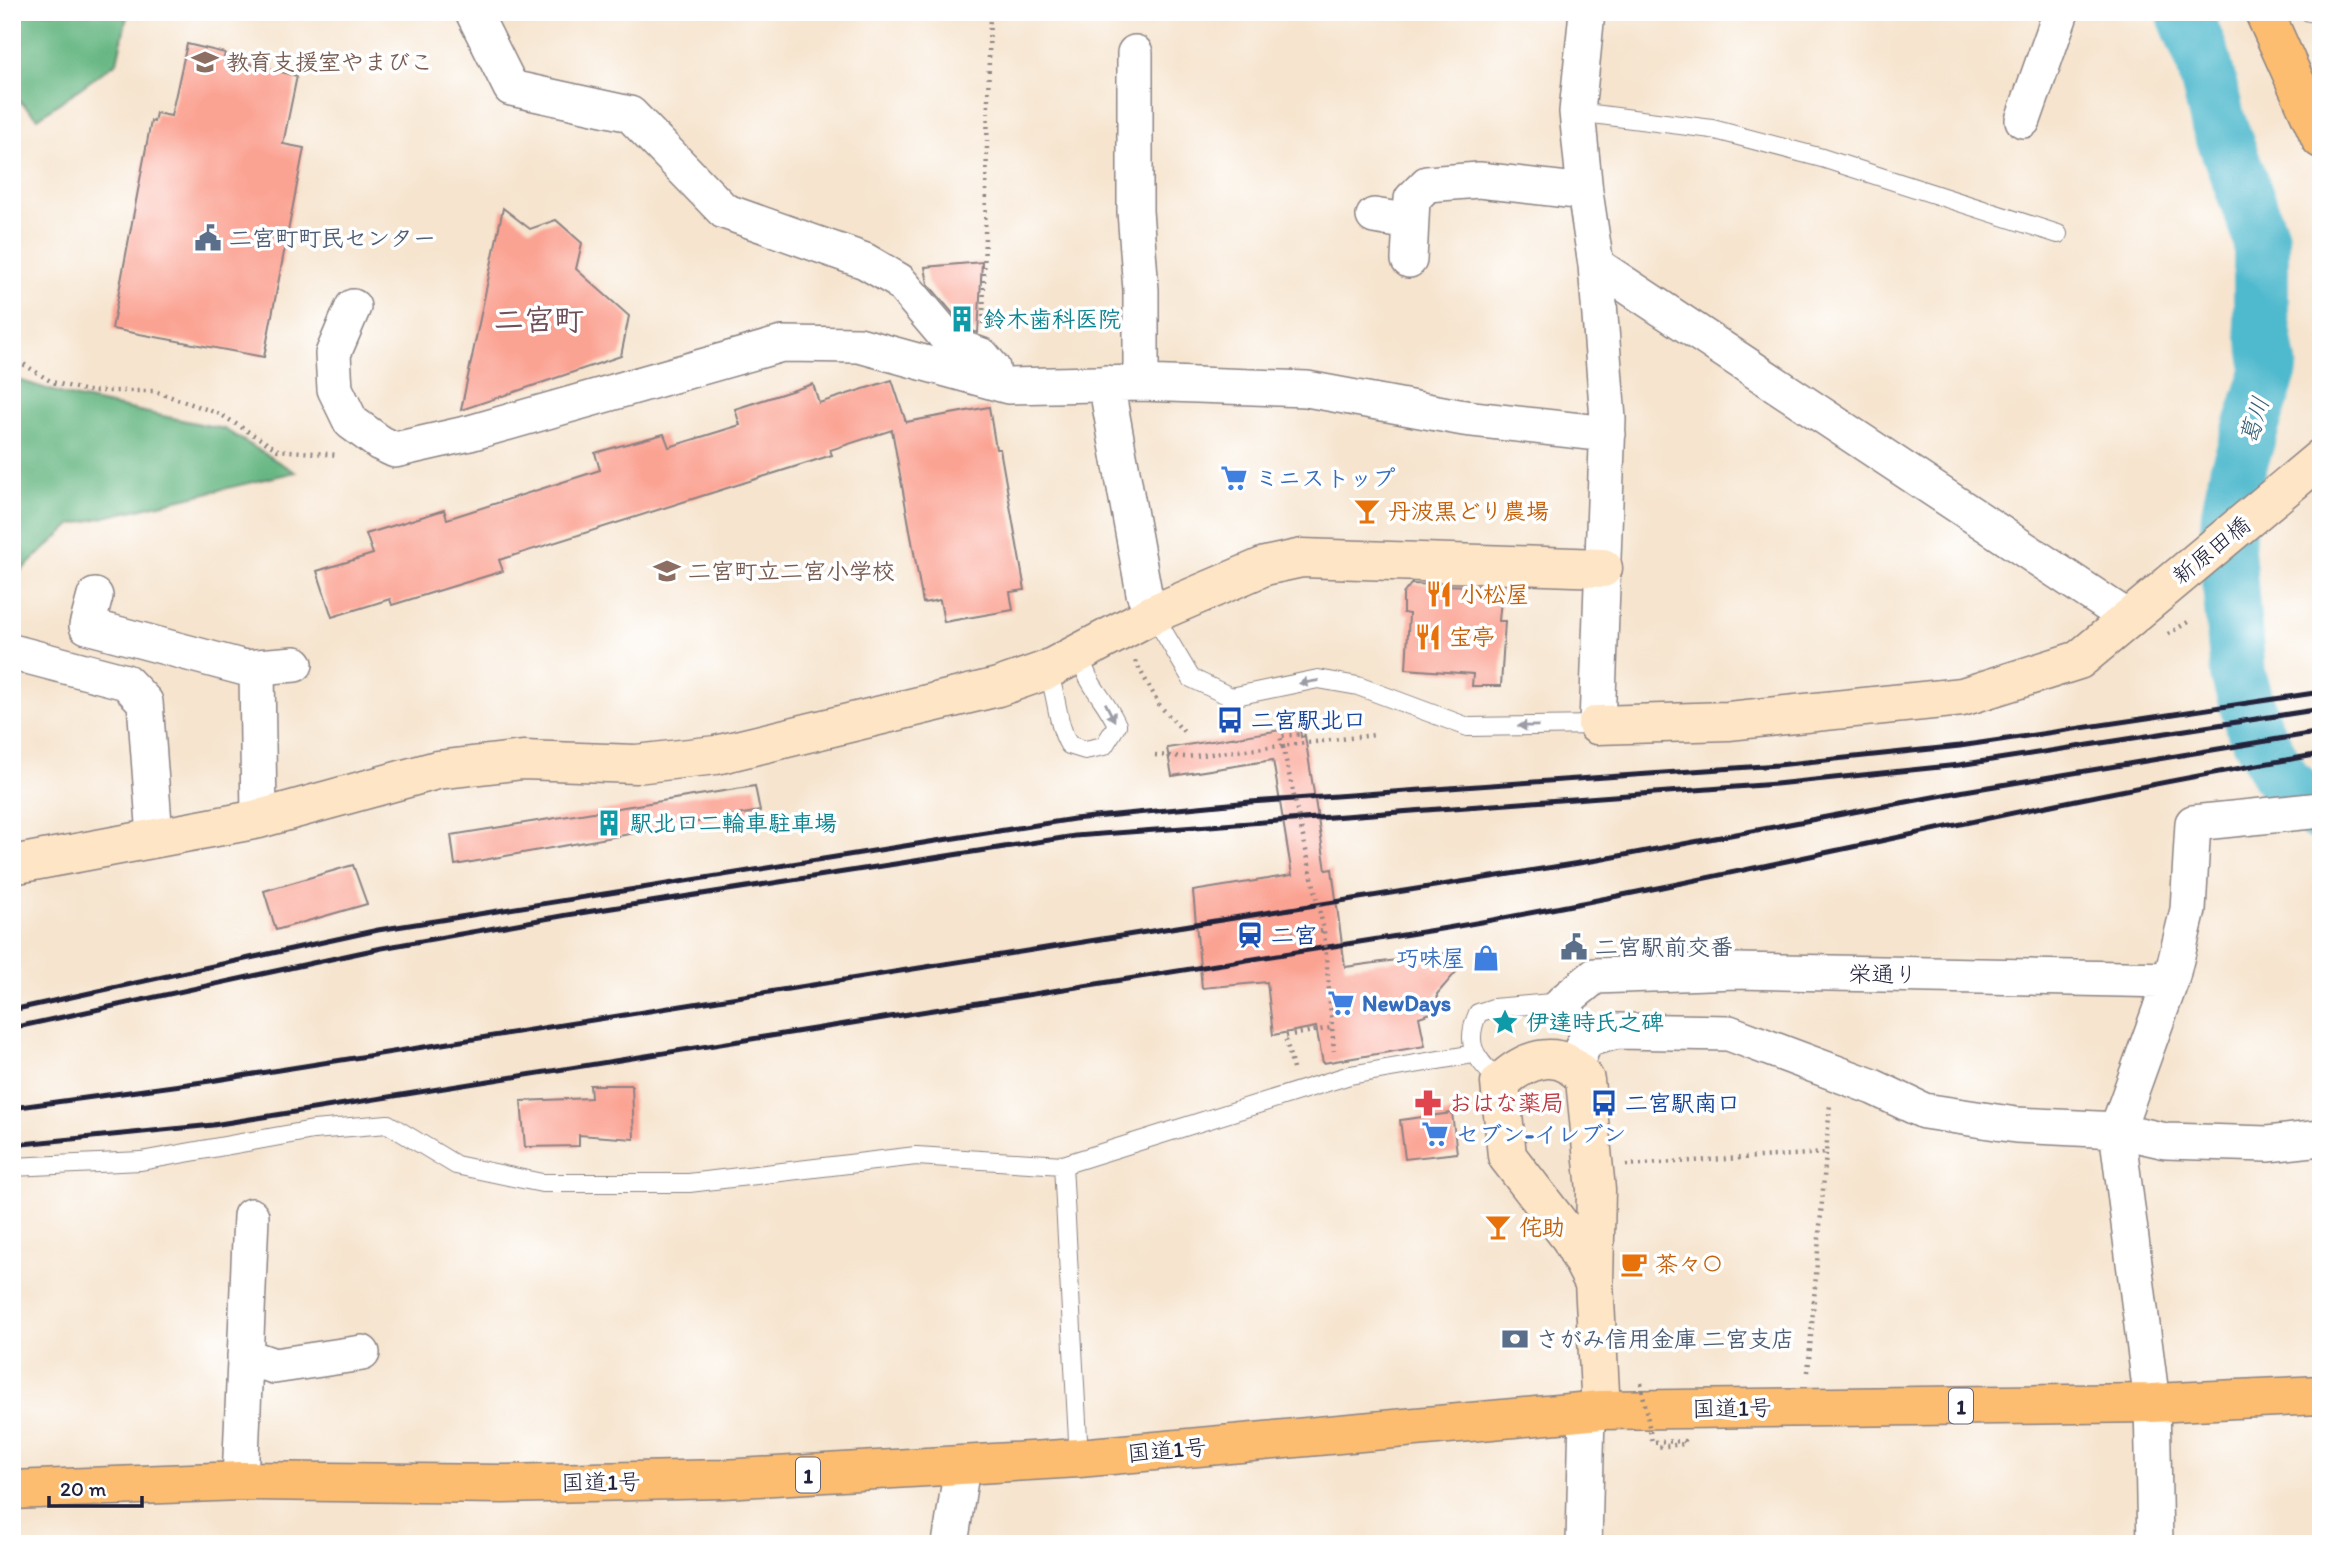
<svg xmlns="http://www.w3.org/2000/svg" width="2333" height="1556" font-family="Itim,'Klee One',sans-serif">
	<style>
		.forest { fill: #65b681; stroke: #446c5e; stroke-width: 2 }
		.lines { fill: none; stroke-linecap: round; stroke-linejoin: round }
		.river { stroke: #50b9cd; stroke-width: 56 }
		.building { fill: #fba393 }
		.lane-casing { stroke: #8c8384; stroke-width: 20 }
		.street-casing { stroke: #8c8384; stroke-width: 38 }
		.secondary-casing { stroke: #8c8384; stroke-width: 41 }
		.primary-casing { stroke: #8c8384; stroke-width: 41 }
		.highway-casing { stroke: #8c8384; stroke-width: 41 }
		.path { stroke: #8c8384; stroke-width: 4.5; stroke-dasharray: 2 5; stroke-linecap: butt }
		.lane { stroke: #fff; stroke-width: 18 }
		.street { stroke: #fff; stroke-width: 35 }
		.secondary { stroke: #fee5c5; stroke-width: 38 }
		.primary { stroke: #fcbd6f; stroke-width: 38 }
		.highway { stroke: #fcbd6f; stroke-width: 38 }
		.rail { stroke: #22223b; stroke-width: 5 }
		.path-bridge { stroke: #8c8384; stroke-width: 4.5; stroke-dasharray: 2 5; stroke-linecap: butt }
		.oneway { fill: #9c9ca7 }
		.labels { text-anchor: middle; dominant-baseline: central; stroke-width: 7; stroke-linejoin: round; paint-order: stroke }
		.shield { fill: #fff; stroke: #646476; stroke-width: 2 }
		.shield-label { font-size: 21px; font-weight: bold; fill: #22223b }
		.education-label { font-size: 23px; font-weight: bold; fill: #785e54; stroke: #fff; text-anchor: start }
		.service-label { font-size: 23px; font-weight: bold; fill: #4e5e75; stroke: #fff; text-anchor: start }
		.culture-label { font-size: 23px; font-weight: bold; fill: #0d838f; stroke: #fff; text-anchor: start }
		.shop-label { font-size: 23px; font-weight: bold; fill: #366cbe; stroke: #fff; text-anchor: start }
		.food-label { font-size: 23px; font-weight: bold; fill: #c56008; stroke: #fff; text-anchor: start }
		.street-label { font-size: 23px; fill: #22223b; stroke: #fff }
		.transit-label { font-size: 23px; font-weight: bold; fill: #164399; stroke: #fff; text-anchor: start }
		.health-label { font-size: 23px; font-weight: bold; fill: #be3a42; stroke: #fff; text-anchor: start }
		.water-label { font-size: 24px; font-style: italic; fill: #345e75; stroke: #fff }
		.district-label { font-size: 30px; font-weight: bold; fill: #6e4f5a; stroke: #fff }
	</style>
	<rect width="100%" height="100%" fill="#fff"/>
	<filter id="ink" filterUnits="userSpaceOnUse"><feTurbulence type="fractalNoise" baseFrequency=".0143" numOctaves="2"/><feDisplacementMap in="SourceGraphic" scale="14" xChannelSelector="R" yChannelSelector="G"/><feConvolveMatrix kernelMatrix="1 2 1 2 8 2 1 2 1" color-interpolation-filters="sRGB"/></filter>
	<filter id="wash" filterUnits="userSpaceOnUse"><feTurbulence type="fractalNoise" baseFrequency=".00686" numOctaves="4" result="noise"/><feDisplacementMap in="SourceGraphic" scale="28" xChannelSelector="R" yChannelSelector="G"/><feGaussianBlur stdDeviation="1.57" result="paint"/><feColorMatrix in="noise" values="0 0 0 0 0 0 0 0 0 0 0 0 0 0 0 0 0 1.4 0 .05"/><feComposite in="paint" operator="in"/></filter>
	<g filter="url(#wash)">
		<rect width="100%" height="100%" fill="#f6e4ce"/>
		<path class="forest" d="M12 12H128L117 62 38 118 12 94Z
			M12 378 73 397 224 429 295 472 71 525 12 579Z"/>
		<g class="lines">
			<path class="river" d="M2184 12 2203 59 2218 122 2261 237V316L2270 369 2237 472 2229 514 2227 551 2238 674 2254 728 2284 782 2321 814"/>
		</g>
		<g id="blocks">
			<path class="building" d="M187 44 225 53 224 57 297 76 283 144 304 148 264 357 112 329 151 121 154 122 156 113 171 116Z
				M503 208 530 229 556 220 582 243 576 269 629 316 621 356 461 410Z
				M982 262 978 333 966 329 928 284 925 267Z
				M892 380 906 422 989 407 996 449H1000L1025 590 1010 592 1013 610 944 622 940 600 923 603 892 430 830 450 832 455 499 560 503 571 392 605 390 599 332 617 317 571 373 554 366 534 444 510 447 519 600 470 595 453 619 446 664 434 669 447 740 425 735 409 813 384 819 403Z
				M1411 584 1502 587 1499 621H1505L1501 686H1472L1473 674 1406 669 1409 614 1403 613V594Z
				M1300 727 1301 737 1305 736 1326 870 1332 869 1345 967 1454 952 1457 971 1437 994 1440 1010 1419 1017 1425 1046 1323 1063 1316 1027 1273 1035 1267 982 1202 988 1193 891 1292 875 1273 760 1172 776 1167 748Z
				M755 786 760 811 455 865 451 835Z
				M353 865 367 904 276 930 264 891Z
				M590 1085H632L634 1139 579 1135V1146L525 1147 521 1101 591 1098Z
				M1452 1113 1457 1153 1405 1159 1400 1120Z"/>
		</g>
	</g>
	<g filter="url(#ink)">
		<use href="#blocks" fill-opacity="0" stroke="#8c8384" stroke-width="2"/>
		<g class="lines">
			<g class="lane-casing">
				<path id="lane" d="M2309 12 2321 13
					M1577 112 1712 129 1822 158 2058 234
					M1153 614 1191 678 1231 697 1318 679 1358 686 1468 727 1597 725
					M1047 670C1058 695 1056 723 1069 745L1085 750 1104 746 1117 725C1104 696 1087 687 1080 653
					M1500 1083C1477 1058 1463 1047 1478 1013L1493 1008 1563 1002 1581 1017 1586 1039
					M1063 1165 1350 1075 1474 1054
					M12 1167 141 1161 313 1130 388 1124 456 1165 542 1183H689L916 1156 1063 1165 1079 1458"/>
			</g>
			<g class="street-casing">
				<path id="street" d="M473 12 511 88 630 114 724 211 865 261 899 281 954 346 982 356 992 368
					M1587 12 1577 112 1585 192 1596 265 1608 419 1597 725
					M1135 53V211L1141 290V383
					M2023 120 2061 12
					M1374 216 1410 222
					M1409 260 1412 199 1427 184 1479 180 1585 192
					M1596 265 2128 618
					M353 307 333 354 335 389 351 422 380 443 395 450 470 433 782 344 859 345 1008 386 1141 383 1307 389 1464 418 1608 434
					M1106 383 1144 593 1153 614
					M95 596 87 626 245 668 295 664
					M12 652 126 682 145 702 155 837
					M257 668 259 819
					M1563 1002 1595 976 1736 971 2171 980
					M1575 1065 1586 1039 1617 1031 1729 1033 1873 1087 1924 1111 2016 1125 2117 1130 2166 1141 2268 1144 2321 1138
					M245 1356 274 1366 362 1353
					M240 1481 251 1216
					M950 1544 962 1467
					M1584 1544 1587 1411
					M2155 1544 2152 1403 2117 1130 2171 980 2188 910 2193 823 2321 810"/>
			</g>
			<g class="secondary-casing">
				<path id="secondary" d="M1597 725 1728 721 1962 697 2079 660 2321 458
					M12 865 259 819 437 770 523 760 636 764 716 755 998 687 1047 670 1153 614 1265 566 1302 558 1603 568
					M1594 1283 1571 1239 1507 1156 1500 1083C1526 1058 1562 1046 1585 1080L1596 1190 1594 1283 1601 1410"/>
			</g>
			<g class="primary-casing">
				<path id="primary" d="M2264 12 2321 139"/>
			</g>
			<g class="highway-casing">
				<path id="highway" d="M12 1490 240 1481 503 1484 723 1479 1079 1458 1601 1410 2152 1403 2321 1395"/>
			</g>
			<path class="path" d="M983 324 990 12
				M12 357 52 382 87 391H154L220 414 278 450 338 455
				M2168 634 2188 622
				M1135 661 1160 706 1186 734
				M1283 747 1280 736 1306 734 1304 718
				M1155 755 1185 757 1375 735
				M1278 934 1324 931
				M1293 1069 1285 1036 1331 1028
				M1626 1165 1826 1153 1830 1104
				M1808 1372 1826 1153"/>
			<use href="#lane" class="lane"/>
			<use href="#street" class="street"/>
			<use href="#secondary" class="secondary"/>
			<use href="#primary" class="primary"/>
			<use href="#highway" class="highway"/>
			<path class="rail" d="M12 1010 378 930 1074 819 1250 802 1778 765 1960 746 2321 692
				M12 1028 382 948 567 915 1075 836 1776 784 1959 765 2321 709
				M12 1108 210 1081 1598 860 1965 791 2321 732
				M12 1145 213 1125 1447 928C1740 877 2028 803 2321 754"/>
			<path class="path-bridge" d="M1283 747 1324 931 1334 1051
				M1641 1383 1652 1442 1684 1441 1685 1444 1658 1447"/>
		</g>
		<defs><path id="oneway-solid" d="M-6-.8H1V-3.2L6.5 0L1 3.2V.8H-6Z" transform="scale(1.75)"/></defs>
		<g class="oneway">
			<use href="#oneway-solid" transform="translate(1309 682) rotate(171)"/>
			<use href="#oneway-solid" transform="translate(1110 712) rotate(63)"/>
			<use href="#oneway-solid" transform="translate(1528 726) rotate(179)"/>
		</g>
	</g>
	<defs>
		<g id="school-bare" transform="scale(2.1)"><path d="M0-5L7-2L0 1L-7-2ZM-4 1L0 2.5L4 1V4Q0 6-4 4Z" fill="#8d6e63" stroke="#fff" stroke-width="2.5" paint-order="stroke"/></g>
		<g id="civic-bare" transform="scale(2.1)"><path d="M-.6-6.5H3V-4.5H.6V-3L4-1V1h2V6H-6V1h2V-1L-.6-3ZM-1.2 2.5V6h2.4V2.5Z" fill="#5c6f8a" stroke="#fff" stroke-width="2.5" paint-order="stroke"/></g>
		<g id="building-bare" transform="scale(2.1)"><path d="M-4-6H4V6H1V3H-1V6H-4ZM-2.5-4.3h1.7v1.8h-1.7ZM.8-4.3h1.7v1.8H.8ZM-2.5-1h1.7V.8h-1.7ZM.8-1h1.7V.8H.8Z" fill="#0f9aa8" stroke="#fff" stroke-width="2.5" paint-order="stroke"/></g>
		<g id="supermarket-bare" transform="scale(2.1)"><path d="M-6-5.5h2.5l.6 2H6L4.5 2H-2.5L-4.4-4H-6ZM-1.5 3.2a1.3 1.3 0 1 0 .1 0ZM3 3.2a1.3 1.3 0 1 0 .1 0Z" fill="#3f7fe0" stroke="#fff" stroke-width="2.5" paint-order="stroke"/></g>
		<g id="bar-bare" transform="scale(2.1)"><path d="M-6-5H6L.8 .8V4.5H3.5V6h-7V4.5H-.8V.8Z" fill="#e8710a" stroke="#fff" stroke-width="2.5" paint-order="stroke"/></g>
		<g id="restaurant-bare" transform="scale(2.1)"><path d="M-5-6h1v4h1v-4h1v4h1v-4h1v5L-1.5 .5V6h-2V.5L-5-1ZM5-6V6H3V1.5H1.5Q1.5-4 5-6Z" fill="#e8710a" stroke="#fff" stroke-width="2.5" paint-order="stroke"/></g>
		<g id="bus-bare" transform="scale(2.1)"><path d="M-5-6H5V4H4V6H2V4H-2V6H-4V4H-5ZM-3.5-4V0h7V-4ZM-3.5 1.2v1.5H-2V1.2ZM2 1.2v1.5H3.5V1.2Z" fill="#1a4fb4" stroke="#fff" stroke-width="2.5" paint-order="stroke"/></g>
		<g id="station-bare" transform="scale(2.1)"><path d="M-3-6H3Q5-6 5-4V2Q5 4 3 4L4.5 6H3L1.5 4h-3L-3 6H-4.5L-3 4Q-5 4-5 2V-4Q-5-6-3-6ZM-3.5-4v3h7v-3ZM-3.5 1v1.5H-2V1ZM2 1v1.5H3.5V1Z" fill="#1a4fb4" stroke="#fff" stroke-width="2.5" paint-order="stroke"/></g>
		<g id="shop-bare" transform="scale(2.1)"><path d="M-5-2.5h2.3a2.7 3.5 0 0 1 5.4 0H5L5.5 6h-11ZM-1.5-2.5h3a1.5 2.3 0 0 0-3 0Z" fill="#3f7fe0" stroke="#fff" stroke-width="2.5" paint-order="stroke"/></g>
		<g id="sight-bare" transform="scale(2.1)"><path d="M0-6L1.8-2.2L6-1.7L2.9 1.2L3.7 5.4L0 3.3L-3.7 5.4L-2.9 1.2L-6-1.7L-1.8-2.2Z" fill="#0f9aa8" stroke="#fff" stroke-width="2.5" paint-order="stroke"/></g>
		<g id="pharmacy-bare" transform="scale(2.1)"><path d="M-2-6h4v4h4v4h-4v4h-4v-4h-4v-4h4Z" fill="#e0444e" stroke="#fff" stroke-width="2.5" paint-order="stroke"/></g>
		<g id="cafe-bare" transform="scale(2.1)"><path d="M-5.5-4.5H6V0H3Q3 3.5 0 3.5H-2.5Q-5.5 3.5-5.5 0ZM3-3.2v2h1.7v-2ZM-6 4.5H4V6H-6Z" fill="#e8710a" stroke="#fff" stroke-width="2.5" paint-order="stroke"/></g>
		<g id="bank-bare" transform="scale(2.1)"><path d="M-6-4H6V4H-6ZM0-2.3a2.3 2.3 0 1 0 0 4.6a2.3 2.3 0 1 0 0-4.6Z" fill="#5c6f8a" stroke="#fff" stroke-width="2.5" paint-order="stroke"/></g>
	</defs>
	<g fill-rule="evenodd">
		<use href="#school-bare" x="205" y="62"/>
		<use href="#civic-bare" x="208" y="238"/>
		<use href="#building-bare" x="962" y="319"/>
		<use href="#supermarket-bare" x="1234" y="478"/>
		<use href="#bar-bare" x="1367" y="511"/>
		<use href="#school-bare" x="667" y="571"/>
		<use href="#restaurant-bare" x="1439" y="594"/>
		<use href="#restaurant-bare" x="1428" y="637"/>
		<use href="#bus-bare" x="1230" y="720"/>
		<use href="#building-bare" x="609" y="823"/>
		<use href="#station-bare" x="1250" y="935"/>
		<use href="#civic-bare" x="1574" y="947"/>
		<use href="#shop-bare" x="1486" y="958"/>
		<use href="#supermarket-bare" x="1341" y="1003"/>
		<use href="#sight-bare" x="1505" y="1022"/>
		<use href="#pharmacy-bare" x="1428" y="1103"/>
		<use href="#bus-bare" x="1604" y="1103"/>
		<use href="#supermarket-bare" x="1435" y="1134"/>
		<use href="#bar-bare" x="1498" y="1227"/>
		<use href="#cafe-bare" x="1634" y="1264"/>
		<use href="#bank-bare" x="1515" y="1339"/>
	</g>
	<g class="labels">
		<g class="shield">
			<rect x="1949" y="1388.5" width="24" height="35" rx="5"/>
			<rect x="796" y="1457.5" width="24" height="35" rx="5"/>
		</g>
		<g class="shield-label">
			<text x="1961" y="1406">1</text>
			<text x="808" y="1475">1</text>
		</g>
		<g class="education-label">
			<text x="226" y="62">教育支援室やまびこ</text>
			<text x="688" y="571">二宮町立二宮小学校</text>
		</g>
		<g class="service-label">
			<text x="229" y="238">二宮町町民センター</text>
			<text x="1595" y="947">二宮駅前交番</text>
			<text x="1536" y="1339">さがみ信用金庫 二宮支店</text>
		</g>
		<g class="culture-label">
			<text x="983" y="319">鈴木歯科医院</text>
			<text x="630" y="823">駅北口二輪車駐車場</text>
			<text x="1526" y="1022">伊達時氏之碑</text>
		</g>
		<g class="shop-label">
			<text x="1255" y="478">ミニストップ</text>
			<text x="1465" y="958" text-anchor="end">巧味屋</text>
			<text x="1362" y="1003">NewDays</text>
			<text x="1456" y="1134">セブン-イレブン</text>
		</g>
		<g class="food-label">
			<text x="1388" y="511">丹波黒どり農場</text>
			<text x="1460" y="594">小松屋</text>
			<text x="1449" y="637">宝亭</text>
			<text x="1519" y="1227">侘助</text>
			<text x="1655" y="1264">茶々〇</text>
		</g>
		<g class="street-label">
			<text transform="translate(2211 550) rotate(-39)">新原田橋</text>
			<text transform="translate(1883 974) rotate(1)">栄通り</text>
			<text transform="translate(1732 1408) rotate(-1)">国道1号</text>
			<text transform="translate(1167 1450) rotate(-5)">国道1号</text>
			<text transform="translate(601 1482) rotate(-1)">国道1号</text>
		</g>
		<g class="transit-label">
			<text x="1251" y="720">二宮駅北口</text>
			<text x="1271" y="935">二宮</text>
			<text x="1625" y="1103">二宮駅南口</text>
		</g>
		<g class="health-label">
			<text x="1449" y="1103">おはな薬局</text>
		</g>
		<g class="water-label">
			<text transform="translate(2254 420) rotate(-72)">葛川</text>
		</g>
		<g class="district-label">
			<text x="539" y="319">二宮町</text>
		</g>
	</g>
	<rect width="2333" height="1556" fill="none" stroke="#fff" stroke-width="42"/>
	<path d="M49 1496v10h93v-10" fill="none" stroke="#22223b" stroke-width="3.5"/>
	<text x="60" y="1496" font-size="21" fill="#22223b" stroke="#ffffff" stroke-width="5" paint-order="stroke">20 m</text>
</svg>
